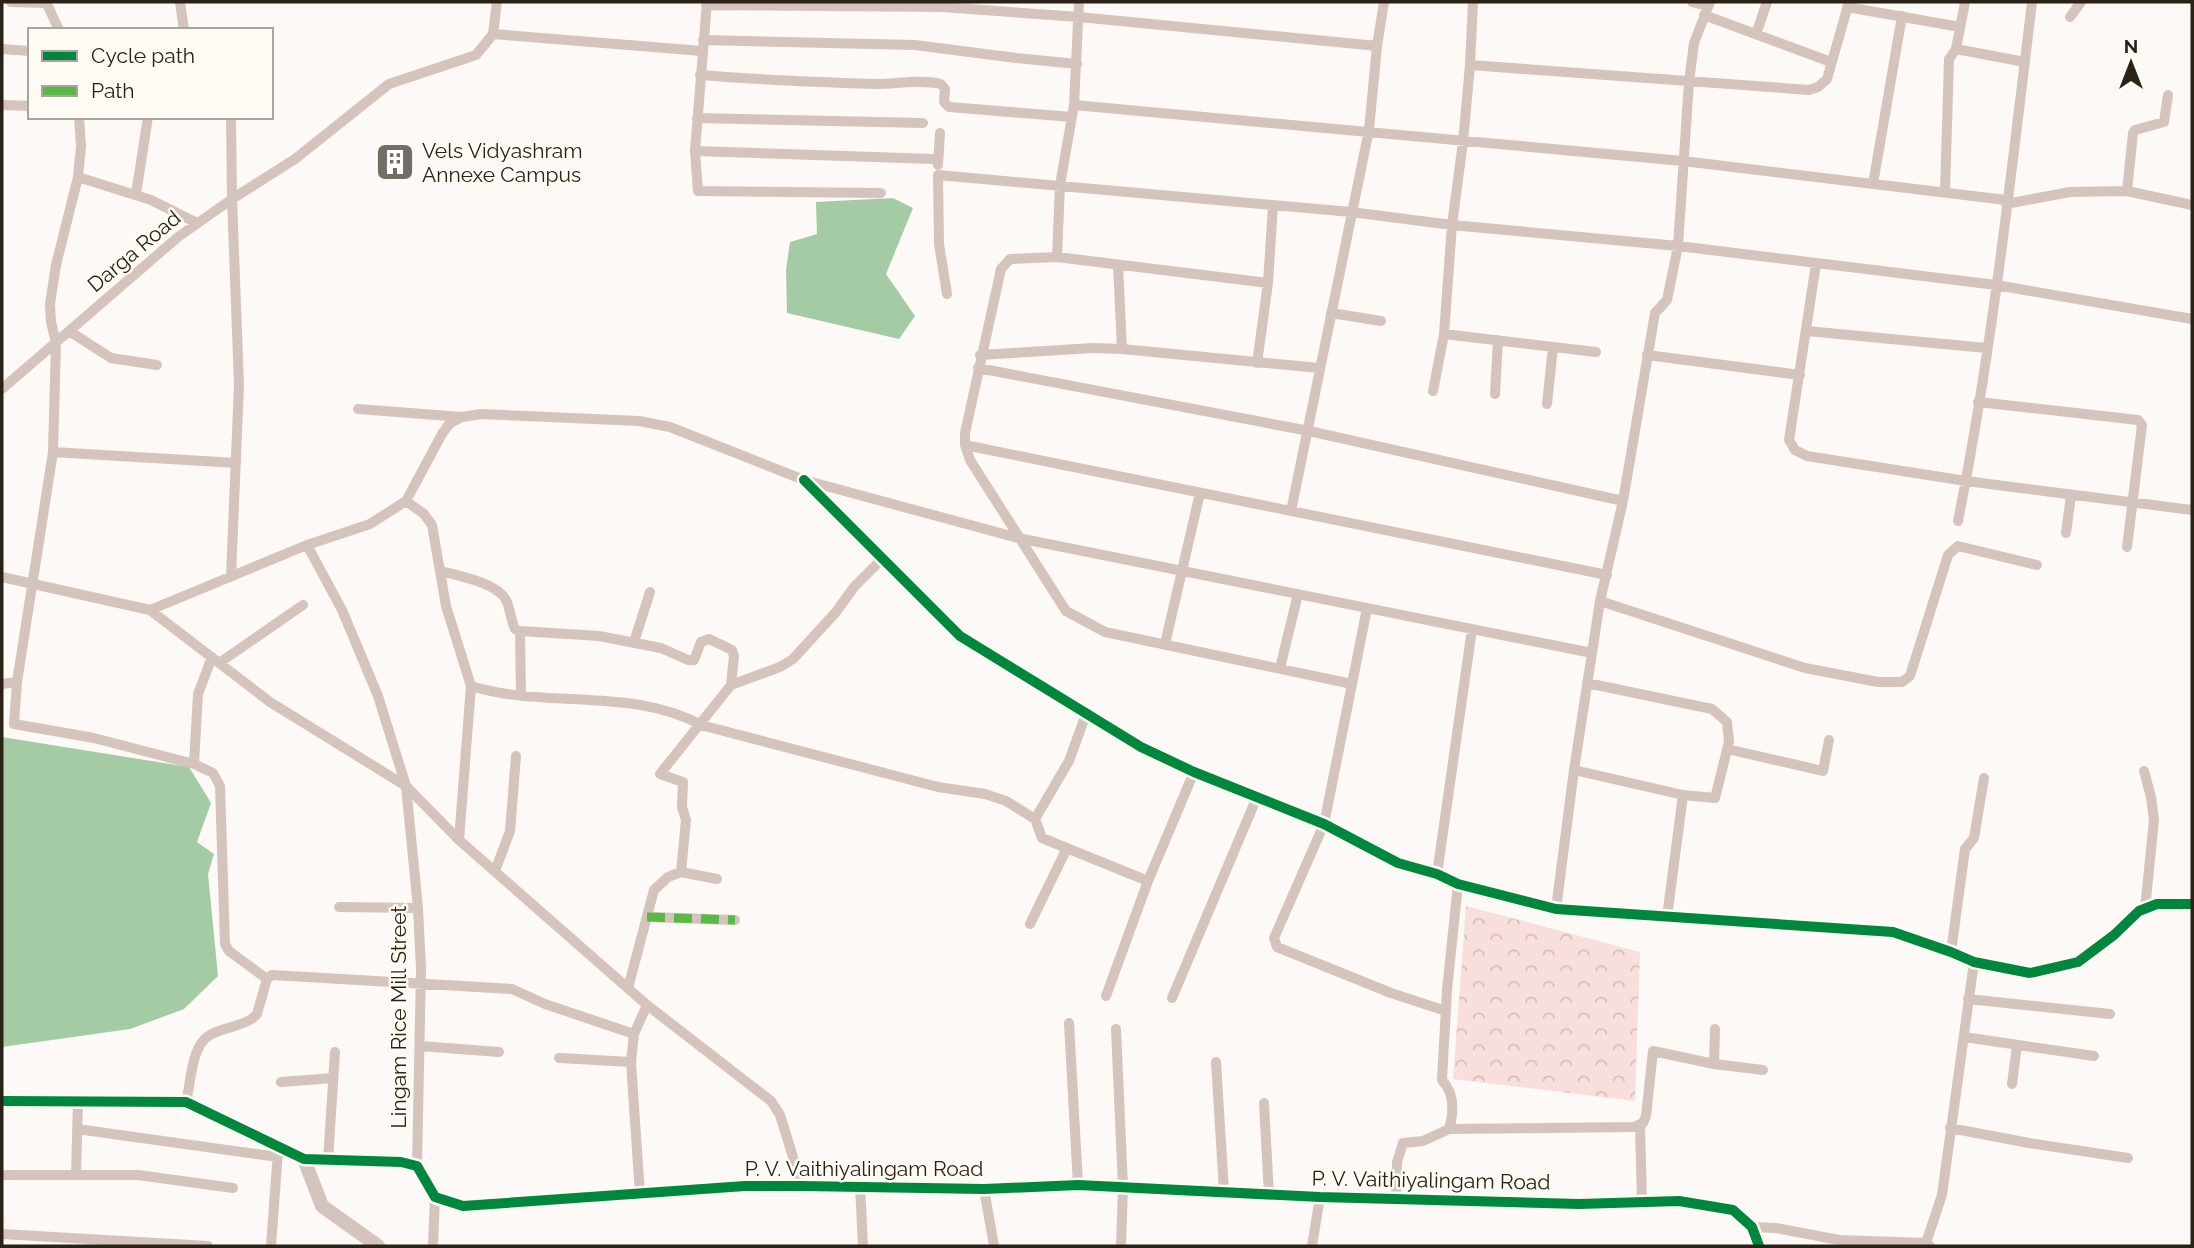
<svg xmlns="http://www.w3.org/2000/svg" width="2194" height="1248" font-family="Raleway,sans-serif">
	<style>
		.park { fill: url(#park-crowns) }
		.water { fill: #a5cba5 }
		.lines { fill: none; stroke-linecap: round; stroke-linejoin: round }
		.minor { stroke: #d4c4bd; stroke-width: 10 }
		.tertiary { stroke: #d4c4bd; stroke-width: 14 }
		.quiet { stroke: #58b947; stroke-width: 9; stroke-dasharray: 18 9; stroke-linecap: butt }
		.cycleway-casing { stroke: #fefaf4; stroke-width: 15 }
		.cycleway { stroke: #00873e; stroke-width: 10 }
		.labels { text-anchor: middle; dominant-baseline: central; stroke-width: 5; stroke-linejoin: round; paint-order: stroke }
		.poi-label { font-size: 21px; fill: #2a2217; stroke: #fefaf4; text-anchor: start }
		.street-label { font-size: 21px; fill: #2a2217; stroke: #fefaf4 }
	</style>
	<defs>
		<pattern id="park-crowns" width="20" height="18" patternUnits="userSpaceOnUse" patternTransform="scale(1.75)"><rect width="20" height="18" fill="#f9dede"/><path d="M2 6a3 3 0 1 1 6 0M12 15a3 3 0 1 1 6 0" fill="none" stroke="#d6bebe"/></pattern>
	</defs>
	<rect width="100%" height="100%" fill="#fcf9f6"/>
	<path class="park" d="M1466 906 1640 952 1635 1101 1453 1079Z"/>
	<path class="water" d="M893 198 913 208 886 274 915 316 899 339 787 313 786 270 790 242 817 234 816 202Z
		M2 737 189 767 211 803 197 842 214 854 208 874 218 976 184 1009 130 1029 2 1047Z"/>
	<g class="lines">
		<path class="minor" d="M11 2 46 3
			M46 2 59 30
			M180 2 184 30
			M707 2 695 151 698 191 881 193
			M1692 2 1708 6
			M706 5 942 7 1079 17 1377 46 1369 130 1291 511
			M1847 7 1960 27
			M1704 15 1831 62
			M2070 17 2081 2
			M493 34 702 51
			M1756 34 1767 2
			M703 40 915 45 1016 58 1077 64
			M1377 46 1384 2
			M2 49 30 51
			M1956 49 1965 2
			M1470 65 1809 90 1818 87 1827 79 1849 2
			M700 75C759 80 817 82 875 84 896 84 921 79 941 84L945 89 944 102 949 107 1072 117
			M2 105 30 106
			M1074 105 1683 161 2006 200
			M79 117 81 146 78 177 56 265 50 304 51 322 56 343 53 452 17 682 14 724 94 738 194 764 213 773 220 786 225 944 229 951 267 979
			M697 118 923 123
			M695 151 934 159 938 163
			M938 165 940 133
			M78 177 151 200 197 223
			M1873 184 1902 16
			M2127 191 2192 205
			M1945 192 1949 59 1956 49 2025 62
			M136 194 148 117
			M2006 204 2070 192 2127 191 2133 133 2135 130 2164 122 2168 95
			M1273 206 1268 283 1057 257 1010 259 1001 269 965 433V445L970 460 1066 611 1105 632 1352 684 1324 824 1274 938 1277 947 1391 993 1446 1011
			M1057 257 1060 185 1074 105 1079 2
			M1816 264 1789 440 1795 450 1807 456 1966 481 2192 510
			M1118 265 1122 349
			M947 294 939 244 938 175 1351 212 1452 225 1678 246 1996 285 2192 319
			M1331 313 1381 321
			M69 331 111 358 157 365
			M1807 331 1986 348
			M1444 334 1596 352
			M980 355 1093 348 1122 349 1319 368
			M1647 355 1800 375
			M1257 363 1268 283
			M978 368 1309 431 1623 501
			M2 389 178 237 232 199 231 117
			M1433 391 1444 334 1452 225 1463 142 1470 65 1473 2
			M1495 394 1498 340
			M1978 402 2138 420 2142 425 2127 547
			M1547 404 1553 347
			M358 409 462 417
			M965 445 1607 575
			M53 452 236 463
			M804 480 960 636 1141 747 1194 772 1324 824 1398 863 1437 874 1458 884 1556 909 1893 932 1951 952 1974 962 2030 973 2078 962 2114 935 2139 911 2157 904H2192
			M406 501 424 514 432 525 446 606 471 686C546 709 632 687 701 725L938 787 985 794 1006 801 1035 819 1069 761 1086 714
			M1958 521C1992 350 2011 175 2032 2
			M2066 533 2071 495
			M307 545 342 610 378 696 406 786 418 908 421 969 417 1166
			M441 571C459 576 499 583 507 602 510 610 511 620 515 629L520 631 521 696
			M231 576 239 385 232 199 295 159 389 84 476 55 493 34 497 2
			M2 577 150 610 270 702 406 786 459 840 647 1005 771 1101 780 1115 802 1186
			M1600 601 1805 668 1878 682H1902L1910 676 1948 555 1958 546 2037 565
			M150 610 307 545 370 524 406 501 442 434 450 423 462 417 481 414 639 421 670 427 804 480 1018 538 1592 653
			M520 631 599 636 661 648 688 660H694L701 642 709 639 732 650 734 656 731 685
			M634 642 650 592
			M1165 644 1200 493
			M219 663 303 605
			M1280 668 1298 594
			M2 684 17 682
			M1352 684 1367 608
			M1727 749 1823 771 1829 740
			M194 764 198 694 212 657
			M1574 770 1683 795 1715 798 1729 742 1727 722 1712 709 1587 683
			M2144 771 2151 797 2154 820 2145 909
			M1035 819 1042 838 1148 881
			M459 840 471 686
			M495 871 510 831 516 756
			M681 872 686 820 682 807 683 782 660 774 731 685 780 667 793 659 836 612 854 587 882 559
			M1437 874 1472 629
			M339 907 418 908
			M1556 909 1574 770 1600 601 1623 501 1655 313 1667 300 1678 246 1689 82 1694 43 1710 2
			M647 917 735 920
			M1667 917 1683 795
			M1030 924 1067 848
			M1951 952 1965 849 1974 838 1984 778
			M628 988 654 890 668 877 681 872 717 879
			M1106 996 1148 881 1194 772
			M1172 998 1257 797
			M1968 999 2110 1014
			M1069 1023 1078 1185
			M1116 1029 1123 1187 1121 1246
			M1715 1029 1714 1064 1763 1070
			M1964 1037 2094 1056
			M420 1046 499 1052
			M559 1058 631 1062
			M1216 1062 1224 1192
			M281 1082 333 1078
			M2012 1084 2017 1045
			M186 1102C191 1083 191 1045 210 1035 224 1027 240 1027 253 1018L257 1014 267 979 272 975 512 989 545 1004 634 1034
			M1264 1103 1269 1195
			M1640 1124 1642 1202
			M1950 1128 2029 1143 2128 1158
			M77 1129 278 1157
			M1449 1129 1634 1127 1643 1123 1646 1116 1653 1051 1714 1064
			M328 1160 335 1052
			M2 1175H138L233 1188
			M76 1175 78 1101
			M860 1186 863 1246
			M984 1189 994 1246
			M640 1194 631 1062 634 1034 647 1005
			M1396 1199 1397 1162 1403 1143 1423 1141 1449 1129C1454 1112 1455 1094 1442 1080L1447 990 1458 884
			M1752 1227 1776 1228 1839 1240 1926 1243 1930 1246
			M2 1234 208 1246
			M1926 1243 1942 1195 1974 962
			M271 1246 278 1151
			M433 1246 435 1197
			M1312 1246 1320 1197"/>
		<path class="tertiary" d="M2 1101 186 1102 304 1159 401 1162 417 1166 435 1197 463 1206 745 1186H802L984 1189 1078 1185 1320 1197 1579 1204 1679 1201 1733 1210 1752 1227 1759 1246
			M304 1159 322 1206 378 1246"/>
		<path class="quiet" d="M647 917 735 920"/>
		<g class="cycleway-casing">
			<path id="cycleway" d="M804 480 960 636 1141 747 1194 772 1324 824 1398 863 1437 874 1458 884 1556 909 1893 932 1951 952 1974 962 2030 973 2078 962 2114 935 2139 911 2157 904H2192
				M2 1101 186 1102 304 1159 401 1162 417 1166 435 1197 463 1206 745 1186H802L984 1189 1078 1185 1320 1197 1579 1204 1679 1201 1733 1210 1752 1227 1759 1246"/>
		</g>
		<use href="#cycleway" class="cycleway"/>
	</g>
	<defs>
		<g id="building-square" transform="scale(2.0125)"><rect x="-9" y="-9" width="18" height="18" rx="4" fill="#746d65" stroke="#fefaf4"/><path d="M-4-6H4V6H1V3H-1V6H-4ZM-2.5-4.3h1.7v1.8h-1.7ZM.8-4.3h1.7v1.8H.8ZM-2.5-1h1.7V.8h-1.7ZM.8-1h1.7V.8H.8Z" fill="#fff"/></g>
	</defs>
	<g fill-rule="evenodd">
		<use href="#building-square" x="395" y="162"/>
	</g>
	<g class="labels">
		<g class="poi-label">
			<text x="422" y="150">Vels Vidyashram<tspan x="422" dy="24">Annexe Campus</tspan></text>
		</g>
		<g class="street-label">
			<text transform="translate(134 251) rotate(-40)">Darga Road</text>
			<text transform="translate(398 1017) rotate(-90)">Lingam Rice Mill Street</text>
			<text x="864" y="1168">P. V. Vaithiyalingam Road</text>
			<text transform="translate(1431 1180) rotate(1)">P. V. Vaithiyalingam Road</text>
		</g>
	</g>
	<rect width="2194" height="1248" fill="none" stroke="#2a2217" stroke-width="7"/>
	<rect x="28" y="28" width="245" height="91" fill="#fefaf4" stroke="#a9a49c" stroke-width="2"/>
	<rect x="42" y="51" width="35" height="10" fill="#00873e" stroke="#a9a49c" stroke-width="2"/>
	<text x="91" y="63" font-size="21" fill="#2a2217">Cycle path</text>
	<rect x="42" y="86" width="35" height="10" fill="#58b947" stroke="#a9a49c" stroke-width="2"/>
	<text x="91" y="98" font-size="21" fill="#2a2217">Path</text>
	<g transform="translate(2131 63)" stroke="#fefaf4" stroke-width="5" paint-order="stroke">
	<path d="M0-5L12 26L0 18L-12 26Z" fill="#2a2217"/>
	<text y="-10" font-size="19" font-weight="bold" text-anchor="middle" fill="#2a2217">N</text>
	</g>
</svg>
